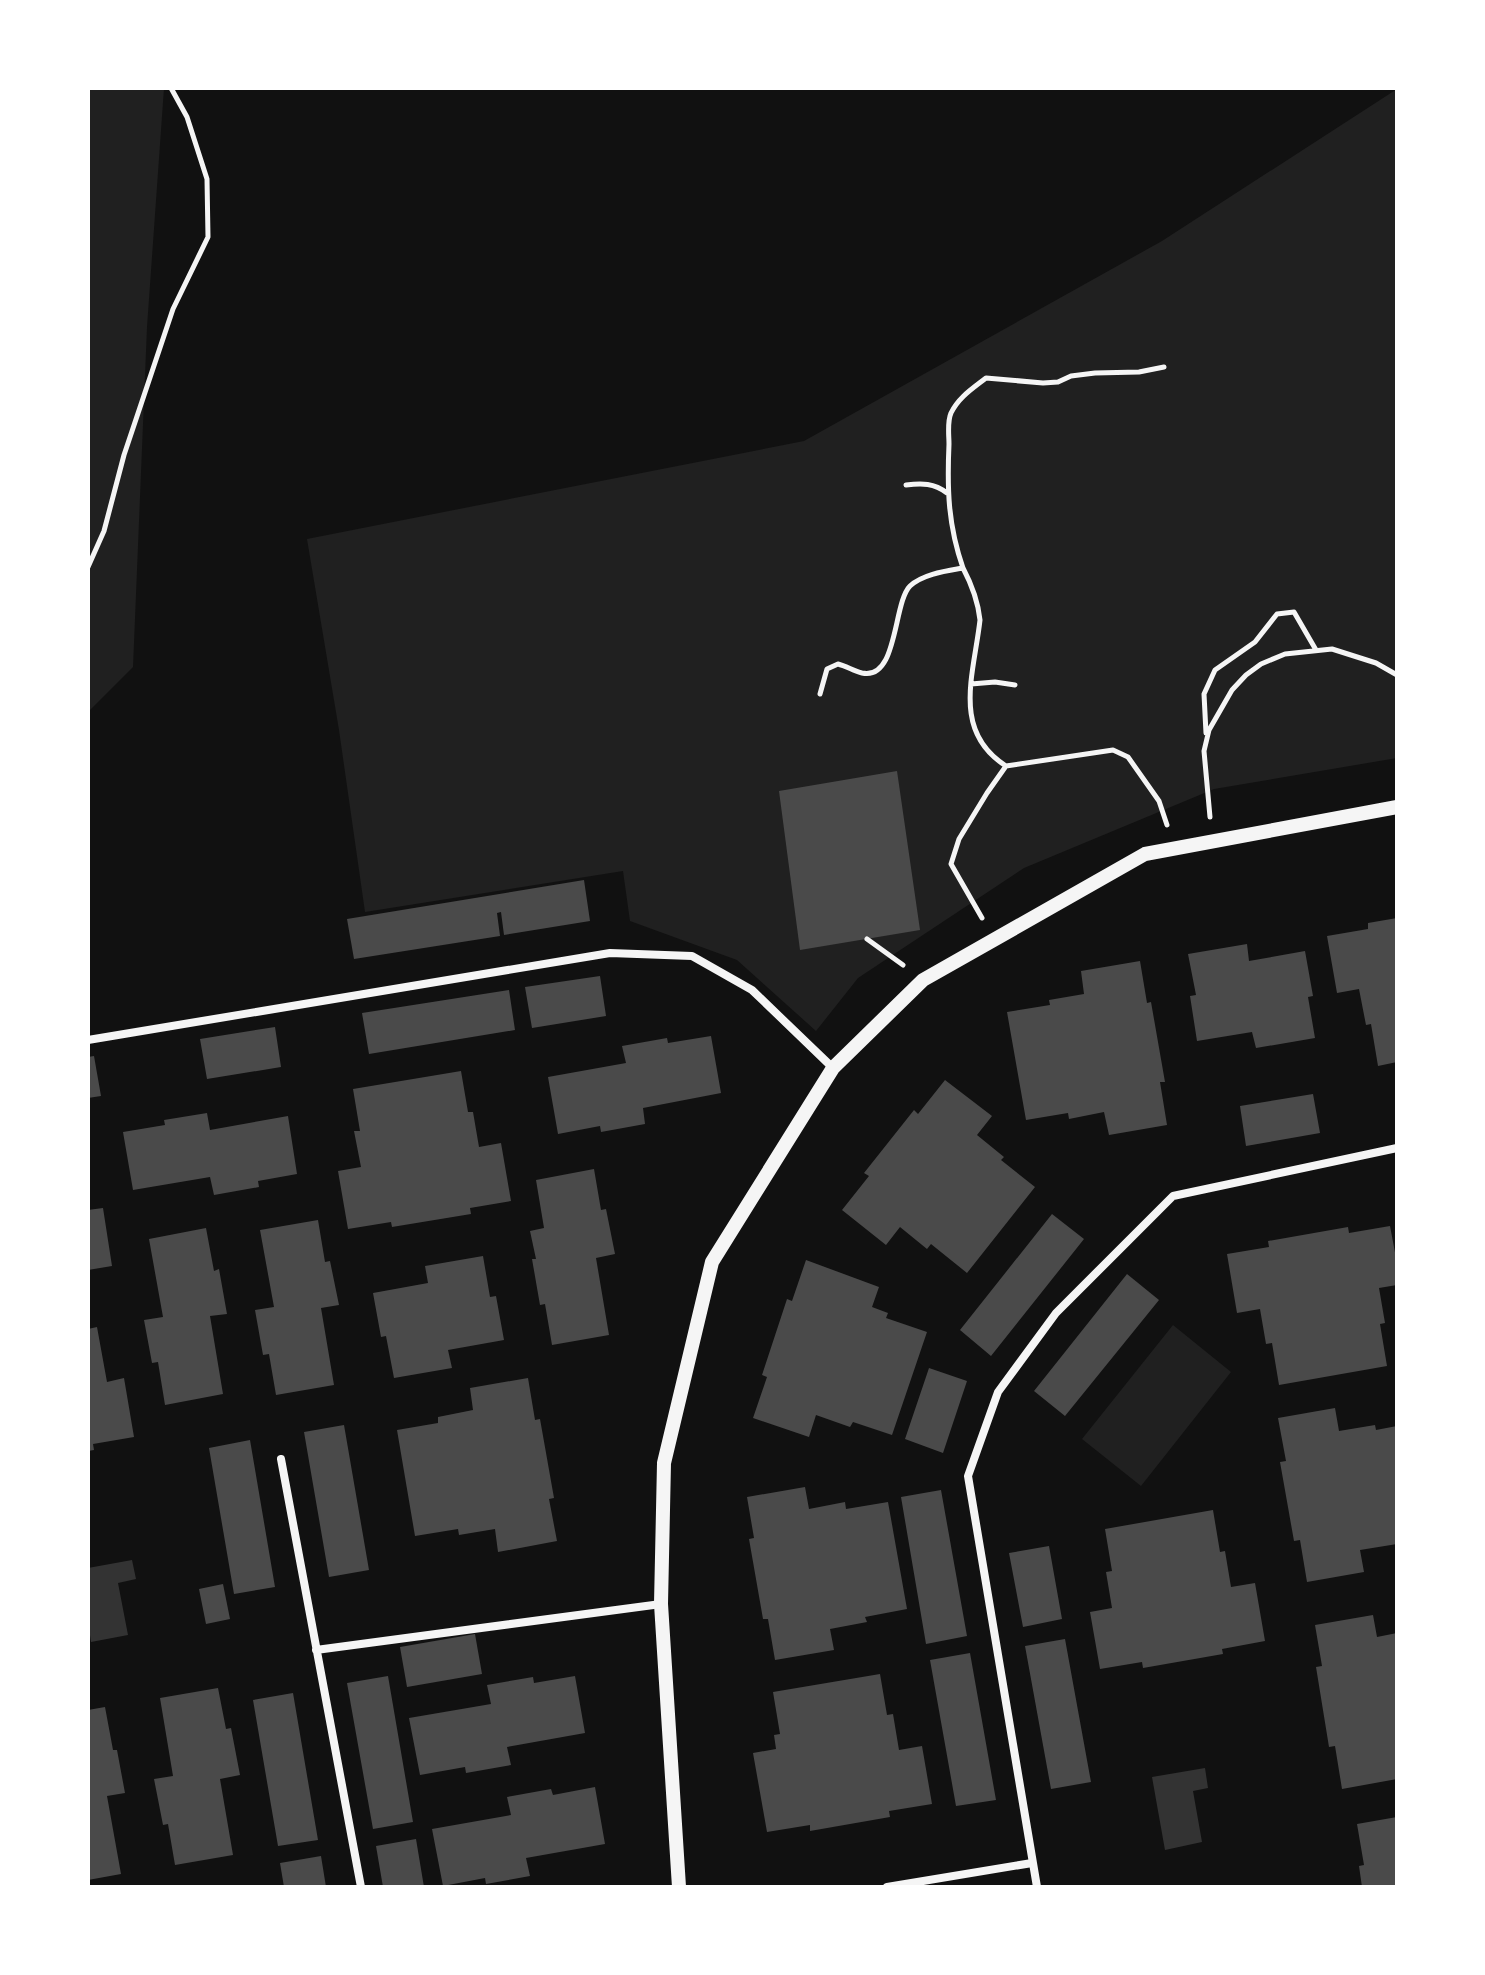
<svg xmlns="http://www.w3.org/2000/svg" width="1485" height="1975" font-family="'IBM Plex Sans',sans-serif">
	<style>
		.green { fill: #202020 }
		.water { fill: #333 }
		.building { fill: #4a4a4a }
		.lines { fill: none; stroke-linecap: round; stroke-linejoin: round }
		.path { stroke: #f5f5f5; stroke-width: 5 }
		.minor { stroke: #f5f5f5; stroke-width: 8 }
		.tertiary { stroke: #f5f5f5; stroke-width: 14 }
	</style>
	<rect width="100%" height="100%" fill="#111"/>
	<path class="green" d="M88 88H164L147 327 133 667 88 712Z
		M1397 89V758L1214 789 1024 868 858 978 816 1031 737 960 630 921 623 871 365 912 339 730 307 539 804 441 1162 241Z
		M1173 1325 1231 1372 1141 1486 1082 1439Z"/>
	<path class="water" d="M132 1560 136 1579 118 1583 128 1635 91 1642 88 1622V1568Z
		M1205 1768 1208 1788 1193 1791 1202 1842 1165 1850 1152 1777Z"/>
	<path class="building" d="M897 771 920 930 800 950 779 791Z
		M584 880 590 921 504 935 501 912 497 913 500 936 354 959 347 919Z
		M1397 918V1062L1378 1066 1371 1024 1366 1025 1359 989 1337 993 1327 936 1368 929V923Z
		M1247 944 1249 961 1305 951 1313 996 1308 997 1315 1038 1256 1048 1252 1032 1197 1041 1190 996 1196 995 1188 954Z
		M1140 961 1147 1003 1151 1002 1165 1082H1160L1167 1125 1109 1135 1104 1112 1069 1119 1068 1113 1026 1120 1007 1012 1050 1005 1049 1000 1084 994 1081 971Z
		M600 976 606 1016 532 1028 525 987Z
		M509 990 515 1030 369 1054 362 1013Z
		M275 1027 281 1067 207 1079 200 1039Z
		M711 1036 721 1093 643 1108 645 1124 601 1132 600 1126 558 1134 548 1077 626 1063 622 1046 667 1038 668 1043Z
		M94 1056 101 1096 88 1098V1057Z
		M461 1071 468 1112H473L479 1147 501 1143 511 1201 470 1208 471 1214 392 1227 391 1222 348 1229 338 1171 361 1167 354 1131H360L353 1089Z
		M945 1080 992 1116 977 1135 1004 1157 1001 1160 1035 1187 967 1273 931 1244 927 1249 900 1227 886 1245 842 1210 869 1176 864 1173 914 1110 918 1114Z
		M1313 1094 1320 1133 1246 1146 1240 1106Z
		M207 1113 210 1130 288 1116 297 1174 258 1181 259 1187 214 1195 210 1177 133 1190 123 1132 165 1125 164 1120Z
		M594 1169 601 1210 606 1209 615 1254 596 1258 609 1335 552 1345 545 1304 540 1305 532 1259H536L530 1231 544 1228 536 1180Z
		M103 1208 112 1266 88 1270V1210Z
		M1052 1214 1084 1239 991 1356 960 1330Z
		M318 1220 325 1262 330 1261 339 1305 321 1308 334 1385 276 1395 269 1354 263 1355 255 1310 274 1307 260 1230Z
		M1390 1226 1397 1263V1285L1379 1288 1385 1323 1380 1324 1387 1366 1279 1385 1272 1343 1266 1344 1260 1309 1237 1313 1227 1254 1269 1247 1268 1241 1348 1227 1349 1233Z
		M206 1228 214 1271 219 1269 227 1314 210 1316 223 1394 165 1405 158 1362 152 1363 144 1320 163 1317 149 1239Z
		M483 1256 490 1297 496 1296 504 1340 448 1350 452 1368 394 1378 386 1336 381 1337 373 1293 428 1283 425 1266Z
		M806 1260 879 1287 872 1307 888 1313 886 1318 927 1332 892 1435 853 1422 850 1427 816 1415 809 1437 753 1418 767 1377 762 1375 787 1299 792 1301Z
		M1127 1274 1159 1300 1065 1416 1034 1391Z
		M97 1327 107 1382 124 1378 134 1437 93 1444 94 1450 88 1451V1329Z
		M929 1368 967 1381 943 1453 905 1439Z
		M528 1378 535 1420 540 1419 554 1498 549 1499 557 1541 498 1552 495 1529 459 1535 458 1529 415 1536 397 1430 438 1423V1417L473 1410 470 1388Z
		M1335 1408 1339 1431 1375 1425 1376 1430 1397 1426V1537L1395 1538 1397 1544 1360 1550 1364 1572 1307 1582 1300 1540 1294 1541 1280 1462 1286 1461 1278 1418Z
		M344 1425 369 1570 329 1577 304 1432Z
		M250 1440 275 1587 234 1594 209 1448Z
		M805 1487 809 1509 845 1502 846 1509 888 1502 907 1609 865 1617 867 1622 830 1629 834 1650 775 1660 768 1619H763L749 1539 754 1538 747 1497Z
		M941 1490 967 1636 926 1644 901 1497Z
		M1213 1510 1220 1552 1225 1551 1231 1587 1255 1583 1265 1641 1222 1649 1223 1654 1143 1668 1142 1662 1100 1669 1090 1612 1112 1608 1106 1572 1112 1571 1105 1529Z
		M1049 1546 1062 1619 1023 1627 1009 1553Z
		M223 1584 230 1619 206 1624 199 1589Z
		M1373 1615 1377 1637 1397 1633V1779L1342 1789 1335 1746 1329 1747 1316 1667 1322 1666 1315 1625Z
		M475 1634 482 1674 407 1687 400 1647Z
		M1065 1639 1091 1782 1051 1789 1025 1646Z
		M970 1653 996 1800 956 1806 930 1660Z
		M880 1674 887 1715 893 1714 899 1750 922 1746 932 1804 889 1811 890 1817 810 1831V1825L767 1832 753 1753 776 1749 774 1735 780 1734 773 1692Z
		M388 1676 413 1822 373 1829 347 1683Z
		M575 1676 585 1733 507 1747 511 1765 466 1773 465 1767 420 1775 409 1718 491 1704 487 1685 533 1677 534 1683Z
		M218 1688 226 1729 231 1728 240 1775 220 1779 233 1855 175 1865 168 1824 163 1825 154 1779 173 1776 160 1698Z
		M293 1693 318 1840 278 1846 253 1700Z
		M105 1707 113 1750H117L125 1793 107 1796 121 1874 88 1880V1710Z
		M595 1787 605 1844 526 1858 530 1876 486 1884 485 1878 443 1886 432 1829 511 1815 507 1797 551 1789 553 1795Z
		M1397 1817V1887H1362L1359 1866 1364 1865 1357 1824Z
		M416 1839 424 1887H383L376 1846Z
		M321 1856 326 1887H284L280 1863Z"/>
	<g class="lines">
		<path class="path" d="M906 485C922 483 934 483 947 493
			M88 567 104 531 124 455 173 309 208 237 207 179 187 117 171 88
			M963 568C948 525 947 489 949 444 949 435 947 422 951 413 959 397 972 389 986 378L1043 383 1058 382 1071 376 1095 373 1139 372 1164 367
			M971 684 995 682 1015 685
			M820 694 827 669 838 664C846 666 854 671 862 673 898 681 893 603 910 586 923 574 946 571 963 568 972 585 978 601 980 620 974 674 951 731 1006 766L1113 750 1128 757 1159 801 1167 825
			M1206 733 1204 694 1215 670 1255 642 1277 614 1294 612 1316 650
			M1210 817 1204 751 1209 730 1232 690 1246 675 1261 664 1285 654 1332 649 1376 663 1397 675
			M982 918 951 864 959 839 987 793 1006 766
			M867 939 903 965"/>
		<path class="minor" d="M88 1040 610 953 692 956 752 990 833 1068
			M281 1459 361 1887
			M316 1650 661 1604
			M887 1887 1032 1863
			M1037 1887 968 1476 998 1392 1056 1313 1173 1196 1397 1148"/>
		<path class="tertiary" d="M679 1887 661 1604 664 1463 712 1262 833 1068 923 980 1145 854 1397 807"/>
	</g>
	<rect width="1485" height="1975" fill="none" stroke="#ffffff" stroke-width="180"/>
</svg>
